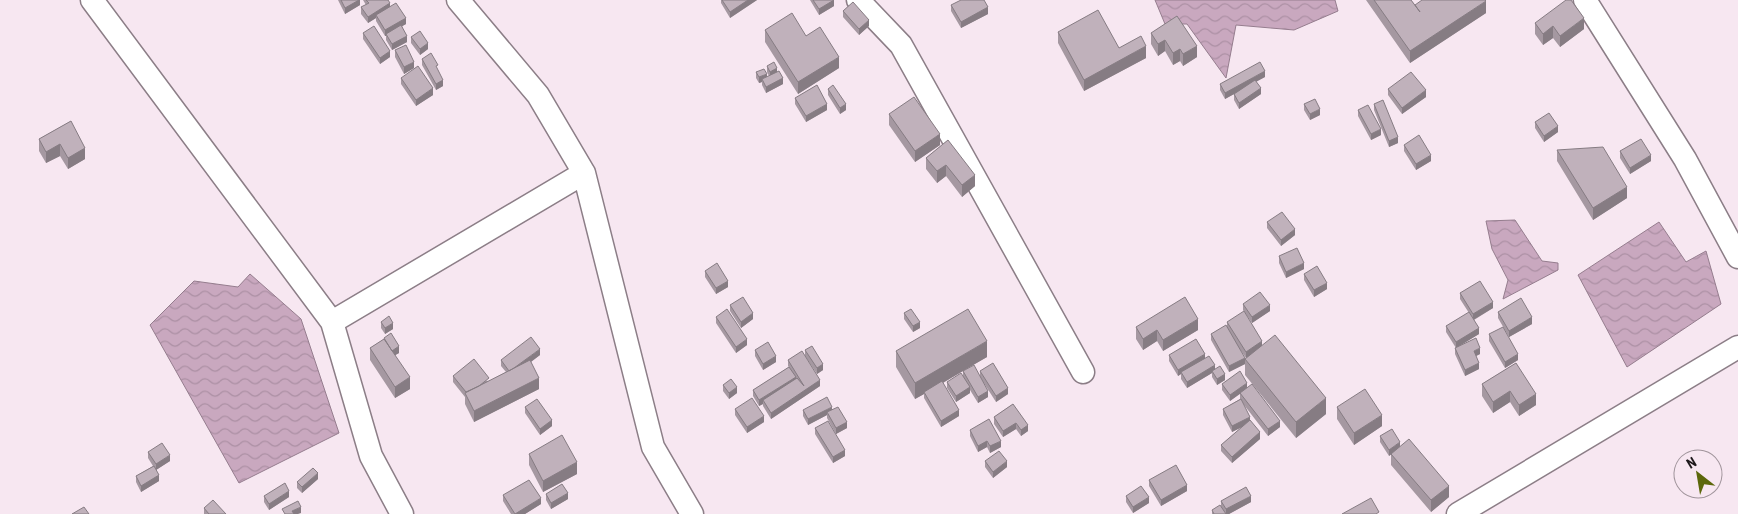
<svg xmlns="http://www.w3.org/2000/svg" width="1738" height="514" font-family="'Roboto Condensed',sans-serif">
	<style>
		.water { fill: url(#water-waves); stroke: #957d8e }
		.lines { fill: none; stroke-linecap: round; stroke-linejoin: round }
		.minor-casing { stroke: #8c7e87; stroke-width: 25 }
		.minor { stroke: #fff; stroke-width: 22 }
		.wall { fill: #a598a1 }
		.shaded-wall { fill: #867c83 }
		.building { fill: #c0b1bb; stroke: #867c83 }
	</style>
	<defs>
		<pattern id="water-waves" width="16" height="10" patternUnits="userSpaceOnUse" patternTransform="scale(1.25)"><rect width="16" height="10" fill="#c9a8bf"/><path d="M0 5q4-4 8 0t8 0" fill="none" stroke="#ac90a4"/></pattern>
	</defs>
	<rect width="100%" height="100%" fill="#f7e7f1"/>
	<path class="water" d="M1155 0H1335L1338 11 1294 30 1236 25 1226 78 1187 24H1165Z
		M1515 220 1542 261 1558 263V270L1503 299 1508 280 1492 249 1486 221Z
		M1659 222 1686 262 1706 251 1721 304 1627 367 1578 275Z
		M250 274 301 319 339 433 239 483 150 325 194 281 238 287Z"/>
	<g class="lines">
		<g class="minor-casing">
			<path id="minor" d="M92 0 332 322 371 456 402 514
				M858 0 901 45 1083 372
				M1585 0 1685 159 1738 257
				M584 173 653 447 692 514
				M332 322 584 173 538 95 458 0
				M1458 514 1738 347"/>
		</g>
		<use href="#minor" class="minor"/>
	</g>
	<path class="wall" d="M338 0H360V5L345 14Z
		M363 0H388L390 6 406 24 402 26 407 42 392 50 386 40V36H385L376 21V18L368 23 361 14V7L366 5Z
		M721 0H757L730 18 721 3Z
		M810 0H834V6L819 15Z
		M1366 0H1411L1415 5 1486 13 1410 63Z
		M951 5 988 14 961 28 951 11Z
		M843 11 869 26 859 35 843 17Z
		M1535 23 1584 29 1560 47 1553 38 1543 45 1535 34Z
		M765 30 806 36 839 68 798 94 765 42Z
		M1058 32 1119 48 1146 58 1084 91 1058 43Z
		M363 33 390 57 380 64 363 39Z
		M1151 33 1197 57 1183 66 1180 61 1173 65 1165 51 1158 56 1151 44Z
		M411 37 428 49 420 55 411 43Z
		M395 50 414 68 404 74 395 57Z
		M422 59 438 71 443 86 436 90 422 65Z
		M767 66 777 71 783 84 766 93 762 85V82L759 83 756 78V72L767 77 769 76 767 72Z
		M1265 77 1256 81 1261 94 1239 109 1234 100V94L1225 99 1220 90V84Z
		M401 78 433 95 416 106 401 84Z
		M828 89 846 110 840 114 828 95Z
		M1388 89 1426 97 1402 114 1388 95Z
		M795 98 827 110 806 122 795 104Z
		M1304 104 1320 115 1310 120 1304 110Z
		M1374 104 1398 143 1389 147 1374 110Z
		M1358 110 1381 135 1371 140 1358 116Z
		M889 114 940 145 915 162 889 125Z
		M71 121 85 159 68 169 60 156 46 163 39 151V139Z
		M1535 122 1558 132 1544 142 1535 128Z
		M948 140 975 186 962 197 946 176 937 183 926 169V158Z
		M1404 145 1431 161 1416 170 1404 151Z
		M1557 150 1627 198 1593 220 1557 161Z
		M1620 151 1651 161 1630 174 1620 158Z
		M1267 222 1295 235 1281 246 1267 228Z
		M1279 256 1304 269 1286 278 1279 263Z
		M705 271 728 287 716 294 705 277Z
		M1304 274 1327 289 1314 297 1304 280Z
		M1460 293 1493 308 1474 320 1479 334 1456 348 1446 332V326L1469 313 1460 299Z
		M1243 304 1270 311 1252 323 1243 310Z
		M730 305 753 319 741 328 730 311Z
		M1498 312 1532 324 1509 337 1498 318Z
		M904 313 920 328 913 332 904 319Z
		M716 317 747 345 736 353 716 323Z
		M381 322 393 329 385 334 381 328Z
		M1227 322 1262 345 1326 414 1296 438 1245 375V359L1249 356 1246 358 1239 348 1245 364 1229 372 1211 340V334L1227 326Z
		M1136 327 1198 330 1163 351 1157 341 1143 350 1136 339Z
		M1489 334 1518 360 1505 368 1489 341Z
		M384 338 399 353 395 355 410 389 395 398 370 360V348L384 339Z
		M1455 348 1480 354 1476 356 1479 369 1465 376 1455 354Z
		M755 350 776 362 763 370 755 356Z
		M805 350 823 370 817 374 805 356Z
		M896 351 987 357 964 370 988 397 978 403 970 390V393L956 402 947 388V382L963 377V371L943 383 959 416 941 427 924 398V394L915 399 896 367Z
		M540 355 531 362 539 389 474 422 465 404V397L453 382V376L489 381 506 372 501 366V360Z
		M1169 355 1205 358 1225 380 1217 385 1212 377V373L1187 388 1181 379V374L1178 376 1169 361Z
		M788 360 820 386 771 419 763 406V404L759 406 753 396V390L789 367 788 366Z
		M1516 363 1536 405 1519 416 1510 402 1493 413 1482 396V384Z
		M980 371 1008 394 996 402 980 377Z
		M1222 384 1247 387 1280 427 1268 436 1241 401 1250 421 1260 439 1232 463 1221 451V445L1242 427 1232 432 1223 415V409L1240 399V393L1230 401 1222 390Z
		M723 385 737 393 729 399 723 391Z
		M1013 404 1028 431 1021 436 1016 429 1003 437 994 424V417Z
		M525 407 552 426 540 435 525 413Z
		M1337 407 1382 426 1354 445 1337 419Z
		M735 409 764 422 747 433 735 415Z
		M803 410H832L847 428 836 434 827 418V415L808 425 803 416Z
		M815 428 845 456 833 463 815 434Z
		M970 430 1001 447 990 453 987 447 978 452 970 436Z
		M1380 436 1449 497 1431 512 1391 465V454L1389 456 1380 442Z
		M148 452 170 461 156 470 159 481 141 492 136 482V476L153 466 148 458Z
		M529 454 577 474 543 492 529 465Z
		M985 461 1007 467 993 478 985 467Z
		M318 479 302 493 297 488V482Z
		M1149 480 1187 491 1161 506 1149 486Z
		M546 494 568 499 551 509 546 500Z
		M503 495 541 504 525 514H511L503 501Z
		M264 496 289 497 269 510 264 502Z
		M1126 496 1149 503 1133 513 1126 502Z
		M1221 501 1251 502 1229 514H1212V510L1221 507Z
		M204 508 226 514H204Z"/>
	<path class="shaded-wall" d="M359 0H360V5L345 14V8Z
		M748 0H757L730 18V12Z
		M834 0V6L819 15V9Z
		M1486 1V13L1410 63V51Z
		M390 3V9L376 15V18L368 23V17Z
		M988 7V14L961 28V22Z
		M406 18V24L387 35 386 34V36H385V30Z
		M1584 18V29L1560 47V36Z
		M869 20V26L859 35V29Z
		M1553 26V38L1543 45V34Z
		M407 36V42L392 50V44Z
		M1165 40V51L1158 56V44Z
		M428 43V49L420 55V49Z
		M1146 46V58L1084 91V80Z
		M1197 46V57L1183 66V54Z
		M1180 49V61L1173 65V53Z
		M390 51V57L380 64V58Z
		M839 57V68L798 94V82Z
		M414 62V68L404 74V67Z
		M777 68V74L770 78V72Z
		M1265 71V77L1225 99V93Z
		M767 74V80L762 79V82L759 83V77Z
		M783 78V84L766 93V87Z
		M443 80V86L436 90V84Z
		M433 88V95L416 106V100Z
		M1261 88V94L1239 109V103Z
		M1426 90V97L1402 114V108Z
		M827 104V110L806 122V116Z
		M846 104V110L840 114V108Z
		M1320 109V115L1310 120V114Z
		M1558 126V132L1544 142V136Z
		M1381 129V135L1371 140V134Z
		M940 134V145L915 162V151Z
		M1398 137V143L1389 147V141Z
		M60 144V156L46 163V152Z
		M85 148V159L68 169V158Z
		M1431 155V161L1416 170V164Z
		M1651 155V161L1630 174V168Z
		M946 165V176L937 183V171Z
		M975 175V186L962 197V185Z
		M1627 187V198L1593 220V208Z
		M1295 229V235L1281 246V240Z
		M1304 263V269L1286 278V272Z
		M728 281V287L716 294V288Z
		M1327 283V289L1314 297V290Z
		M1493 302V308L1473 320V314Z
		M1270 305V311L1252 323V317Z
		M753 313V319L741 328V322Z
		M1532 317V324L1509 337V331Z
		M1198 319V330L1163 351V340Z
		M920 322V328L913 332V326Z
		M393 323V329L385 334V328Z
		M1479 328V334L1456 348V342Z
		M1157 330V341L1143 350V339Z
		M747 339V345L736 353V347Z
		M987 341V357L925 393 924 392V394L915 399V383Z
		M1262 341V347L1246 358V352Z
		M399 346V353L392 357V351Z
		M1480 348V354L1474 357V351Z
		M540 349V355L509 378V372Z
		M1205 354V361L1181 372V374L1178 376V370Z
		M1518 354V360L1505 368V362Z
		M776 356V362L763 370V364Z
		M1245 358V364L1229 372V366Z
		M1479 363V369L1465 376V370Z
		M823 364V370L817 374V368Z
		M1215 365V371H1212V373L1187 388V382Z
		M1225 374V380L1217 385V379Z
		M410 377V389L395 398V387Z
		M796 377V383L763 400V404L759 406V400Z
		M539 378V389L474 422V411Z
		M820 380V386L771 419V413Z
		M1247 383V389L1230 401V395Z
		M737 387V393L729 399V393Z
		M970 387V393L956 402V396Z
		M1008 388V394L996 402V396Z
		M988 391V397L978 403V397Z
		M1510 391V402L1493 413V402Z
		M1536 394V405L1519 416V405Z
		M1326 398V414L1296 438V422Z
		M832 407V413L827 412V415L808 425V419Z
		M959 410V416L941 427V421Z
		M1382 415V426L1354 445V433Z
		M764 416V422L747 433V427Z
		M1250 417V423L1232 432V426Z
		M552 420V426L540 435V429Z
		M1280 421V427L1268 436V429Z
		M847 422V428L836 434V428Z
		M1016 423V429L1003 437V431Z
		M1028 425V431L1021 436V430Z
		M1260 432V439L1232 463V457Z
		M987 441V447L978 452V446Z
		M1001 441V447L990 453V446Z
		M1400 442V448L1389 456V450Z
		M845 450V456L833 463V457Z
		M170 455V461L156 470V464Z
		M1007 461V467L993 478V472Z
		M577 462V474L543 492V481Z
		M318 473V479L302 493V487Z
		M159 475V481L141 492V486Z
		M1187 485V491L1161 506V500Z
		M1449 486V497L1431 512V500Z
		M289 491V497L269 510V504Z
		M568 493V499L551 509V503Z
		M1251 496V502L1229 514H1226V509Z
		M1149 497V503L1133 513V507Z
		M541 498V504L525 514H515Z
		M301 507V513L298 514H292V511Z"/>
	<path class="building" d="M341 0H359L345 8Z
		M366 0H388L390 3 368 17 361 7 369 3Z
		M722 0H748L730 12Z
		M813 0H834L819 9Z
		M961 0H984L988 7 961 22 951 5Z
		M1374 0H1411L1420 12 1415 5 1422 0H1485L1486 1 1410 51Z
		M1566 0H1571L1584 18 1560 36 1553 26 1543 34 1535 23Z
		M853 2 869 20 859 29 843 11Z
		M396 3 406 18 385 30 376 15Z
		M1098 10 1119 48 1141 36 1146 46 1084 80 1058 32Z
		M792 13 806 36 820 27 839 57 798 82 765 30Z
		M1177 16 1197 46 1183 54 1180 49 1173 53 1165 40 1158 44 1151 33Z
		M401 25 407 36 392 44 386 34Z
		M374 26 390 51 380 58 363 33Z
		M420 31 428 43 420 49 411 37Z
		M406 45 414 62 404 67 395 50Z
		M431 53 438 65 436 66 443 80 436 84 422 59Z
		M774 62 777 68 770 72 767 66Z
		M1260 62 1265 71 1225 93 1220 84Z
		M418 66 433 88 416 100 401 78Z
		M764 69 767 74 759 77 756 72Z
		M779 71 783 78 766 87 762 79Z
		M1411 72 1426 90 1402 108 1388 89Z
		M1255 80 1261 88 1239 103 1234 94Z
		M817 85 827 104 806 116 795 98Z
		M833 85 846 104 840 108 828 89Z
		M914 97 940 134 915 151 889 114Z
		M1315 99 1320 109 1310 114 1304 104Z
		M1383 100 1398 137 1389 141 1374 104Z
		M1368 105 1381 129 1371 134 1358 110Z
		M1549 113 1558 126 1544 136 1535 122Z
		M71 121 85 148 68 158 60 144 46 152 39 139Z
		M1419 135 1431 155 1416 164 1404 145Z
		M1641 139 1651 155 1630 168 1620 151Z
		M948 140 975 175 962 185 946 165 937 171 926 158Z
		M1603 147 1627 187 1593 208 1557 150Z
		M1282 212 1295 229 1281 240 1267 222Z
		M1297 248 1304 263 1286 272 1279 256Z
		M717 263 728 281 716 288 705 271Z
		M1317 266 1327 283 1314 290 1304 274Z
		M1480 281 1493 302 1473 314 1460 293Z
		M1260 292 1270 305 1252 317 1243 304Z
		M743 297 753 313 741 322 730 305Z
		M1185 297 1198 319 1163 340 1157 330 1143 339 1136 327Z
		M1521 298 1532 317 1509 331 1498 312Z
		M727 309 747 339 736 347 716 317Z
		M911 309 920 322 913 326 904 313Z
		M968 309 987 341 915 383 896 351Z
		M1244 311 1262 341 1246 352 1227 322Z
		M1469 312 1479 328 1456 342 1446 326Z
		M389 316 393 323 385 328 381 322Z
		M1226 325 1245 358 1229 366 1211 334Z
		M1503 327 1518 354 1505 362 1489 334Z
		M391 333 399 346 392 351 384 338Z
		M1275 335 1326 398 1296 422 1245 359Z
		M531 337 540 349 514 368 509 371 501 360Z
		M1476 338 1480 348 1474 351 1479 363 1465 370 1455 348Z
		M384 339 410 377 395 387 370 348Z
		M1196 339 1205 354 1178 370 1169 355Z
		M768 342 776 356 763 364 755 350Z
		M812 346 823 364 817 368 805 350Z
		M802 351 820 380 771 413 763 400 797 378 804 386 788 360Z
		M1209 356 1215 365 1187 382 1181 372Z
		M474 359 489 378 479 386 466 392 453 376Z
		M530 360 539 378 474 411 465 393Z
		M993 363 1008 388 996 396 980 371Z
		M1516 363 1536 394 1519 405 1510 391 1493 402 1482 384Z
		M974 365 988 391 978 397 963 371Z
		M1220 366 1225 374 1217 379 1212 371Z
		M789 367 796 377 759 400 753 390Z
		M1240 371 1247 383 1230 395 1222 384Z
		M961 373 970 387 956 396 947 382Z
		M731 379 737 387 729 393 723 385Z
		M942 381 959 410 941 421 924 392Z
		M1252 384 1280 421 1268 429 1240 393Z
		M1365 389 1382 415 1354 433 1337 407Z
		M827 397 832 407 808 419 803 410Z
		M752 398 764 416 747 427 735 409Z
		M537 399 552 420 540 429 525 407Z
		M1241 399 1250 417 1232 426 1223 409Z
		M1013 404 1028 425 1021 430 1016 423 1003 431 994 417Z
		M838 407 847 422 836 428 827 412Z
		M989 419 1001 441 990 446 987 441 978 446 970 430Z
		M1250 420 1260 432 1232 457 1221 445Z
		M828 421 845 450 833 457 815 428Z
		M1392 429 1400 442 1389 450 1380 436Z
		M562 435 577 462 543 481 529 454Z
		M1409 439 1449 486 1431 500 1391 454Z
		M162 443 170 455 156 464 148 452Z
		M999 451 1007 461 993 472 985 461Z
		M1176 465 1187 485 1161 500 1149 480Z
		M154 466 159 475 141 486 136 476Z
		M313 468 318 473 302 487 297 482Z
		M529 480 541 498 515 514 503 495Z
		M285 483 289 491 269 504 264 496Z
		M562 484 568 493 551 503 546 494Z
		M1141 486 1149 497 1133 507 1126 496Z
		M1246 487 1251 496 1226 509 1221 501Z
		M1371 498 1379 512 1376 514H1342Z
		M213 500 226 514H209L204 508Z
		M298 501 301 507 292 511 294 514H285L282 509Z
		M1220 505 1226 514H1214L1212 510Z
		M84 507 89 514H72Z"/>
	<g transform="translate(1698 474) rotate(329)"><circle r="24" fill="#f7e7f1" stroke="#a0949b"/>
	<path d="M0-4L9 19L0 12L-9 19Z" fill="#5c670b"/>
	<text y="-8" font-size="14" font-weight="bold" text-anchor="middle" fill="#1d181b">N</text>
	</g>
</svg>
